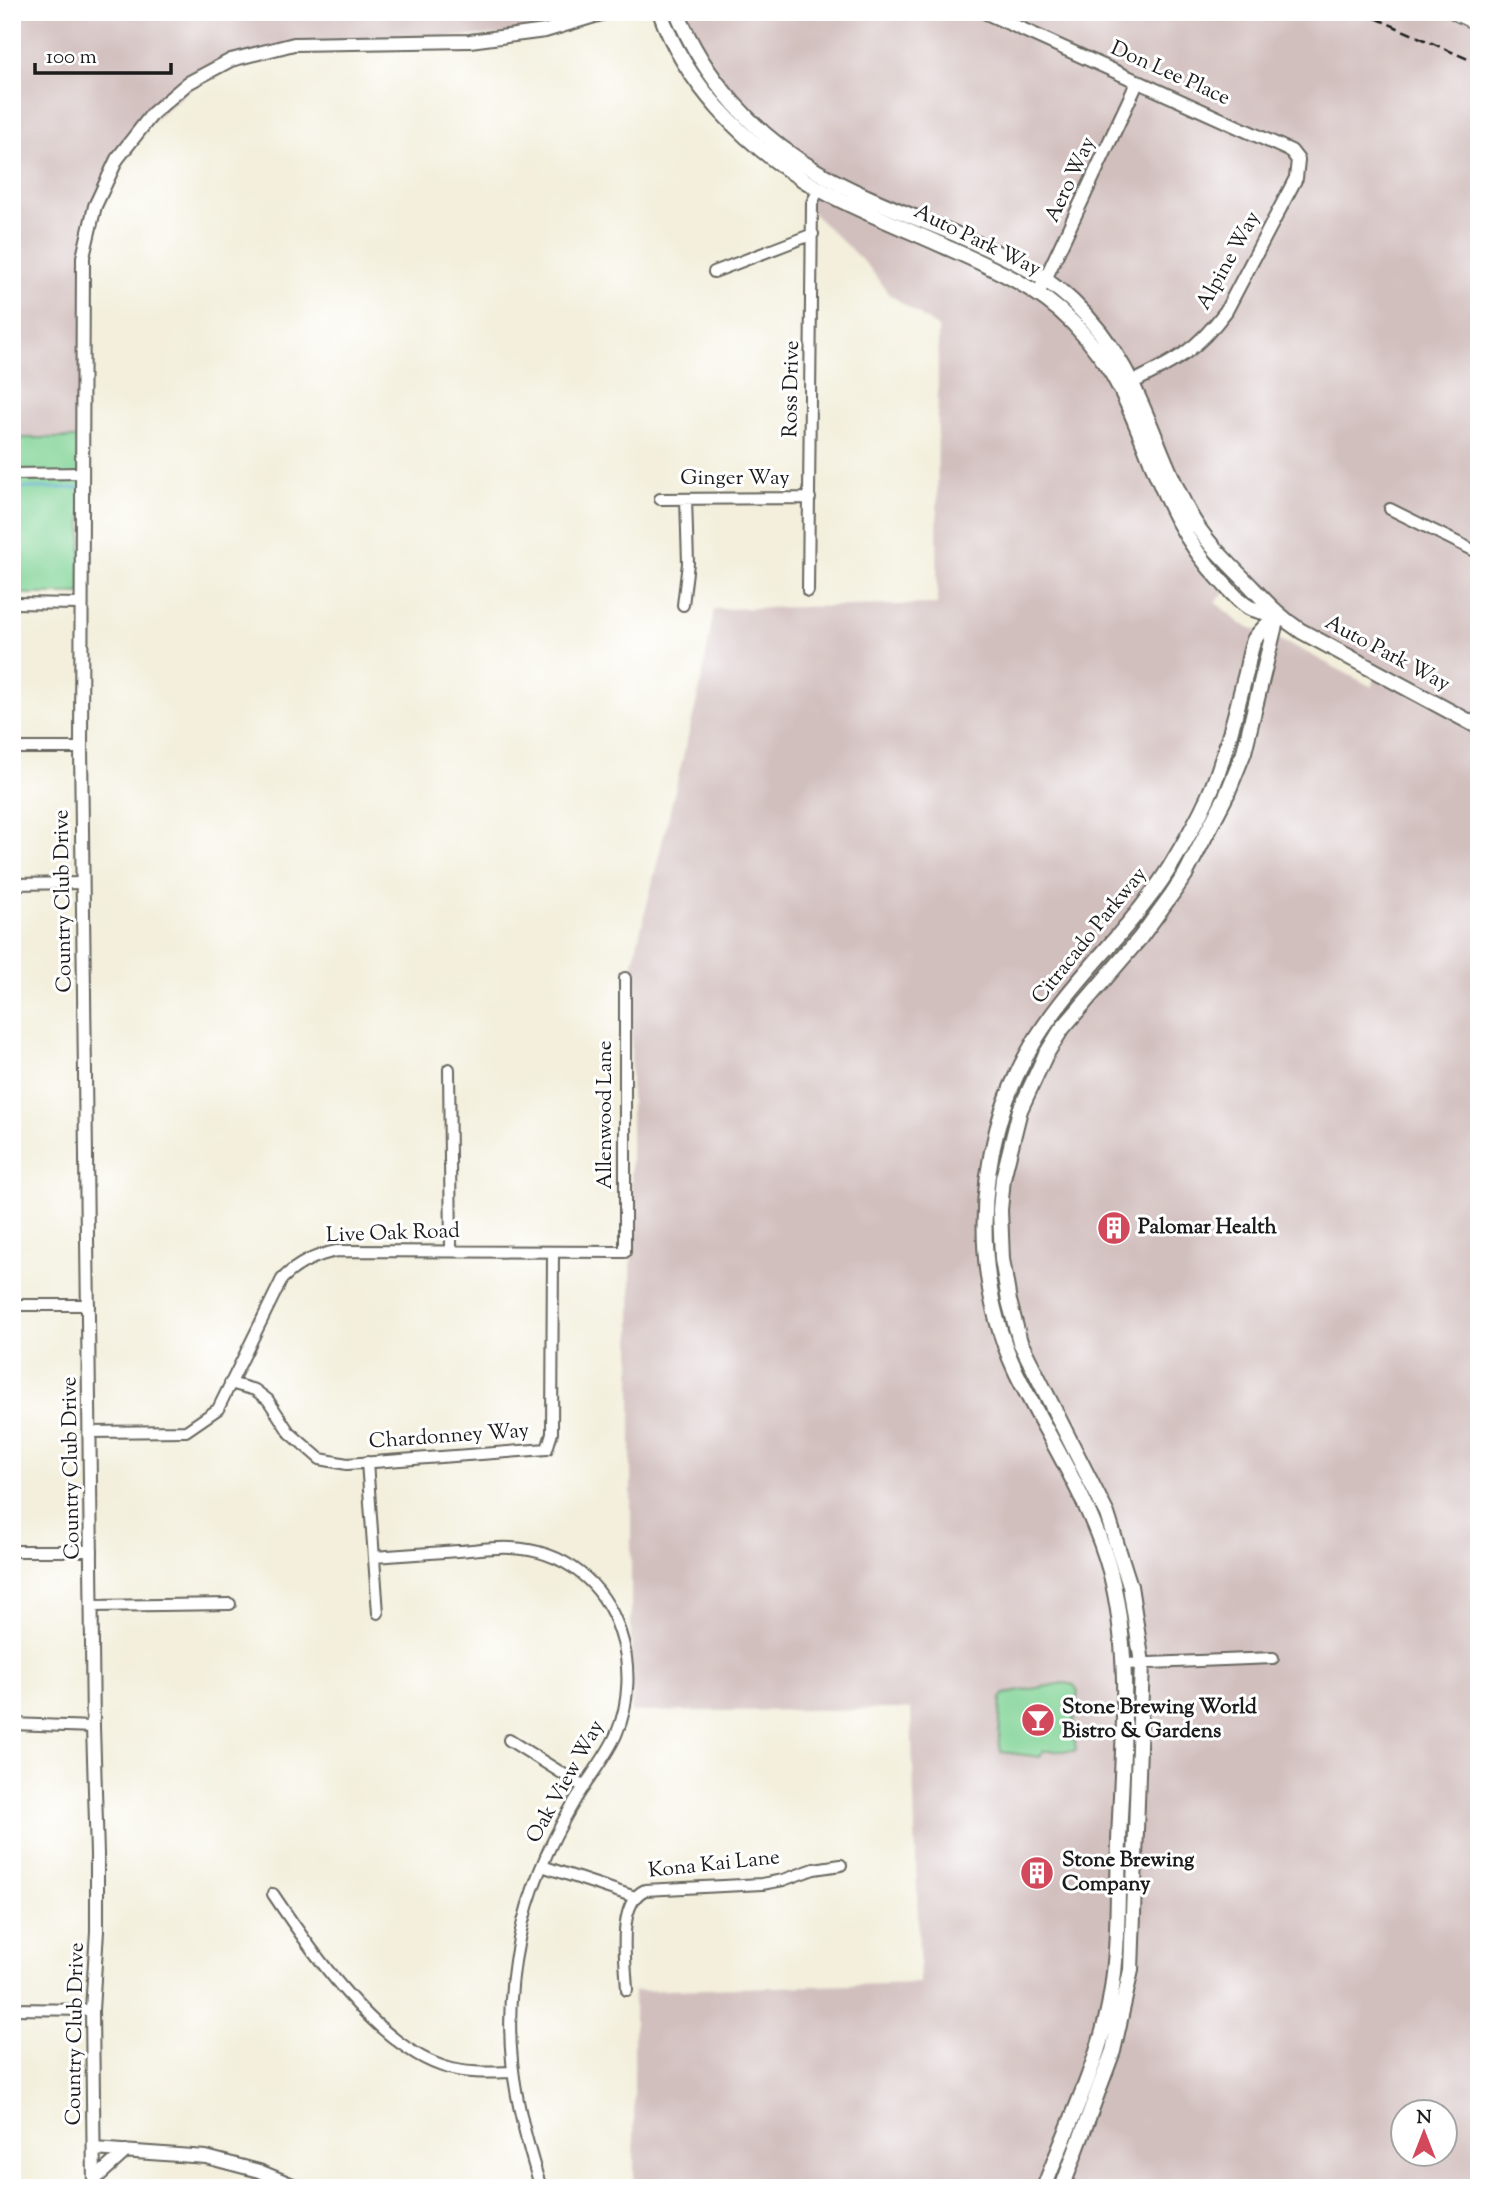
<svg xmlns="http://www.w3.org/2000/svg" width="1491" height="2200" font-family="'Sorts Mill Goudy',serif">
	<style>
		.industrial { fill: #d1bfbe; fill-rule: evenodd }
		.green { fill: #80d395; stroke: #4e7858; stroke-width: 2 }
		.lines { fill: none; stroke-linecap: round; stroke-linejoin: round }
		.stream { stroke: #59a8d3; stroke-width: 2.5 }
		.minor-casing { stroke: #67665f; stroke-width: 14 }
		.tertiary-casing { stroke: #67665f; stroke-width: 16 }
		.secondary-casing { stroke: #67665f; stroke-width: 18 }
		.primary-casing { stroke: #67665f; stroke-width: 19 }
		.minor { stroke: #fff; stroke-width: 10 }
		.tertiary { stroke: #fff; stroke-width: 12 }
		.secondary { stroke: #fff; stroke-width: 14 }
		.primary { stroke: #fff; stroke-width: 16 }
		.rail { stroke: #1c1c1c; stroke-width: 2.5; stroke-dasharray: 10 5; stroke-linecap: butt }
		.labels { text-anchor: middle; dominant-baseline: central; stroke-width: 6; stroke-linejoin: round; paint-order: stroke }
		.street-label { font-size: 21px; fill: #1c1c1c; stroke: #fff }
		.poi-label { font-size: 21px; font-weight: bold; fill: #1c1c1c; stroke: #fff; text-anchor: start }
	</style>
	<rect width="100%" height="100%" fill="#fff"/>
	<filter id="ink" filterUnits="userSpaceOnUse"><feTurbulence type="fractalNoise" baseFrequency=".0143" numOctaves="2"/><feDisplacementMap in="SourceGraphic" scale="14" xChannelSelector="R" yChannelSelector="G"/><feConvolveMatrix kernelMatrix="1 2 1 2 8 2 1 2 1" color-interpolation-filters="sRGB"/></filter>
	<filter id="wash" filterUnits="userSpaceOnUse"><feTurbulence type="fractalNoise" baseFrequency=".00686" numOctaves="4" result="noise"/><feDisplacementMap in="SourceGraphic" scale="28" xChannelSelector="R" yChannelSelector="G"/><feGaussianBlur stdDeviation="1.57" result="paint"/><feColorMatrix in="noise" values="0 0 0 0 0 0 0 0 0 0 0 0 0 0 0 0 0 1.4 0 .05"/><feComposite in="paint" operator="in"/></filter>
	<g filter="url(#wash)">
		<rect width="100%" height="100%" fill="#f3efdc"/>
		<path class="industrial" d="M12 12H613L539 33 315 43 216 67 130 140 90 224 82 594H12Z
			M670 12H1479V2188H634V1991L920 1983 911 1709 631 1712V970L702 679 714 609 937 604 938 328 889 294 868 266 803 204 817 179 695 62 676 29ZM1232 586 1259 606 1377 672 1372 687 1296 647 1241 624 1215 602ZM1404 2112H1446V2154H1404Z"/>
		<path class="green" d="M12 438H83L81 594H12Z
			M1064 1683 1074 1685 1078 1691 1073 1726 1076 1751H1043L1040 1757 1001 1752 999 1739 1001 1698 1005 1694Z"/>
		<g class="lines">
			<path class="stream" d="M12 488H79"/>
		</g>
	</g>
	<g filter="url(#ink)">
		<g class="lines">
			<g class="minor-casing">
				<path id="minor" d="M714 272 813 234
					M12 474 83 473
					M660 499 810 498
					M1390 509 1479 553
					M808 591 812 203 819 189
					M12 603 81 604
					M683 605 688 563 686 499
					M12 748H81
					M12 884 83 883
					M449 1069 451 1250
					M12 1305H89
					M230 1383 255 1390 268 1400 289 1432 320 1459 347 1464 547 1449 552 1433 553 1252
					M89 1432 186 1431 218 1409 282 1279C298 1263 315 1255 337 1251L625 1252V978
					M367 1462 378 1613
					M12 1551H92
					M374 1557C402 1555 430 1553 458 1551 475 1550 493 1547 511 1548 563 1550 604 1582 620 1632 631 1664 630 1703 616 1735 605 1759 587 1780 574 1802 549 1844 529 1891 519 1939 500 2031 513 2100 541 2188
					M92 1606 230 1604
					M1125 1664 1273 1658
					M12 1724 93 1727
					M509 1740 584 1787
					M542 1866 635 1897
					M273 1894C311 1951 375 2043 442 2066 465 2074 487 2073 511 2072
					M627 1990C626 1963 616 1903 645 1890L762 1884 783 1880 814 1869 841 1865
					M12 2009 92 2010"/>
			</g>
			<g class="tertiary-casing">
				<path id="tertiary" d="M984 12 1291 151 1298 160 1296 178 1226 311C1197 350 1176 361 1133 382
					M1041 288 1138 81
					M94 2149 206 2157 259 2171 300 2188
					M94 2180 126 2151
					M94 2188 92 2010 97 1931V1854L93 1727 81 748 83 257 95 206 117 159 153 113 188 83 231 60 294 44 470 41 545 31 608 12"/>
			</g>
			<g class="secondary-casing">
				<path id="secondary" d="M660 12C685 83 743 143 807 182 851 208 900 226 946 247 991 267 1038 287 1073 323 1092 343 1110 367 1122 392 1155 462 1167 525 1223 583 1231 592 1240 603 1250 608 1258 611 1268 613 1276 615
					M677 12C704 79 755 136 818 172 860 197 913 216 958 235 998 253 1040 271 1072 301 1140 365 1148 436 1189 513 1202 537 1220 555 1239 574 1260 595 1275 614 1301 631L1479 727
					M1044 2188C1065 2132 1092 2077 1106 2020 1120 1962 1117 1902 1119 1842 1122 1752 1133 1660 1110 1571 1090 1499 1048 1438 1016 1372 981 1297 976 1210 997 1130 1005 1098 1020 1065 1037 1037 1078 972 1139 923 1177 855 1194 826 1211 796 1221 763 1231 734 1238 703 1246 673 1248 663 1250 650 1254 640 1259 631 1270 623 1277 615
					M1062 2188 1113 2051 1131 1970 1142 1663 1130 1586 1107 1514 1020 1342 1009 1301 1002 1259 1000 1210 1003 1178 1020 1110 1045 1056 1061 1030 1140 938 1172 894 1185 875 1227 794 1244 752 1277 617"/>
			</g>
			<g class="primary-casing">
				<path id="primary" d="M1456 12 1479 23"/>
			</g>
			<use href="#minor" class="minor"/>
			<use href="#tertiary" class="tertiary"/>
			<use href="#secondary" class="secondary"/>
			<use href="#primary" class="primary"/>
			<path class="rail" d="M1362 12 1479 64"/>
		</g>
	</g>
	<defs>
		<g id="building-disc" transform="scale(1.75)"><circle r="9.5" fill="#d1495b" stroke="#fff"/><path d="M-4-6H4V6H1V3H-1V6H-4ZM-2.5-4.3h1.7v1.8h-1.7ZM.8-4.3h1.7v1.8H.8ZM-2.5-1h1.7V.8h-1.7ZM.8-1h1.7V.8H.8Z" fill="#fff"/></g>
		<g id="bar-disc" transform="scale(1.75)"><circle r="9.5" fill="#d1495b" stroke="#fff"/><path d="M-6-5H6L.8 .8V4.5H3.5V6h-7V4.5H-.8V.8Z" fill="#fff"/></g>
	</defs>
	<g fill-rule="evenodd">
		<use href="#building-disc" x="1114" y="1228"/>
		<use href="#bar-disc" x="1038" y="1720"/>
		<use href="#building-disc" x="1037" y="1873"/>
	</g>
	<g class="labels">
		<g class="street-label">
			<text transform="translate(1170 74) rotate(24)">Don Lee Place</text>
			<text transform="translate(1071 180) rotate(-65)">Aero Way</text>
			<text transform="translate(977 241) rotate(26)">Auto Park Way</text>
			<text transform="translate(1229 261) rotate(-61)">Alpine Way</text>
			<text transform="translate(792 389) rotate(-89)">Ross Drive</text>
			<text x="735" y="479">Ginger Way</text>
			<text transform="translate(1387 654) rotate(28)">Auto Park Way</text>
			<text transform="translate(64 901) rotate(-91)">Country Club Drive</text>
			<text transform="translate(1090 936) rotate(-51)">Citracado Parkway</text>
			<text transform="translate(606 1115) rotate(-90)">Allenwood Lane</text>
			<text transform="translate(393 1234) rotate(-2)">Live Oak Road</text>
			<text transform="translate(449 1437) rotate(-4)">Chardonney Way</text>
			<text transform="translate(72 1468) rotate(-91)">Country Club Drive</text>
			<text transform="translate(566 1782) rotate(-61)">Oak View Way</text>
			<text transform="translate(714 1865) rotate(-6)">Kona Kai Lane</text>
			<text transform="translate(76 2034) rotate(-89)">Country Club Drive</text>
		</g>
		<g class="poi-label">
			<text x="1138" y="1228">Palomar Health</text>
			<text x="1062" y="1708">Stone Brewing World<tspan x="1062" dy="24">Bistro &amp; Gardens</tspan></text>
			<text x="1062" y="1861">Stone Brewing<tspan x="1062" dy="24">Company</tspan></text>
		</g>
	</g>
	<rect width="1491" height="2200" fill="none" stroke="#fff" stroke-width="42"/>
	<g transform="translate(1424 2133)"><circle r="33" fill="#ffffff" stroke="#a4a4a4" stroke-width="2"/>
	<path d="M0-5L12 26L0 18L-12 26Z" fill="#d1495b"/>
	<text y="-10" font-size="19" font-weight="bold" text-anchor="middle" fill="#1c1c1c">N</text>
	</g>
	<path d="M35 63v10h136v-10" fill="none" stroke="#1c1c1c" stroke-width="3.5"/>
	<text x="46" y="63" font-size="21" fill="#1c1c1c" stroke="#ffffff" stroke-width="5" paint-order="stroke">100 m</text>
</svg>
